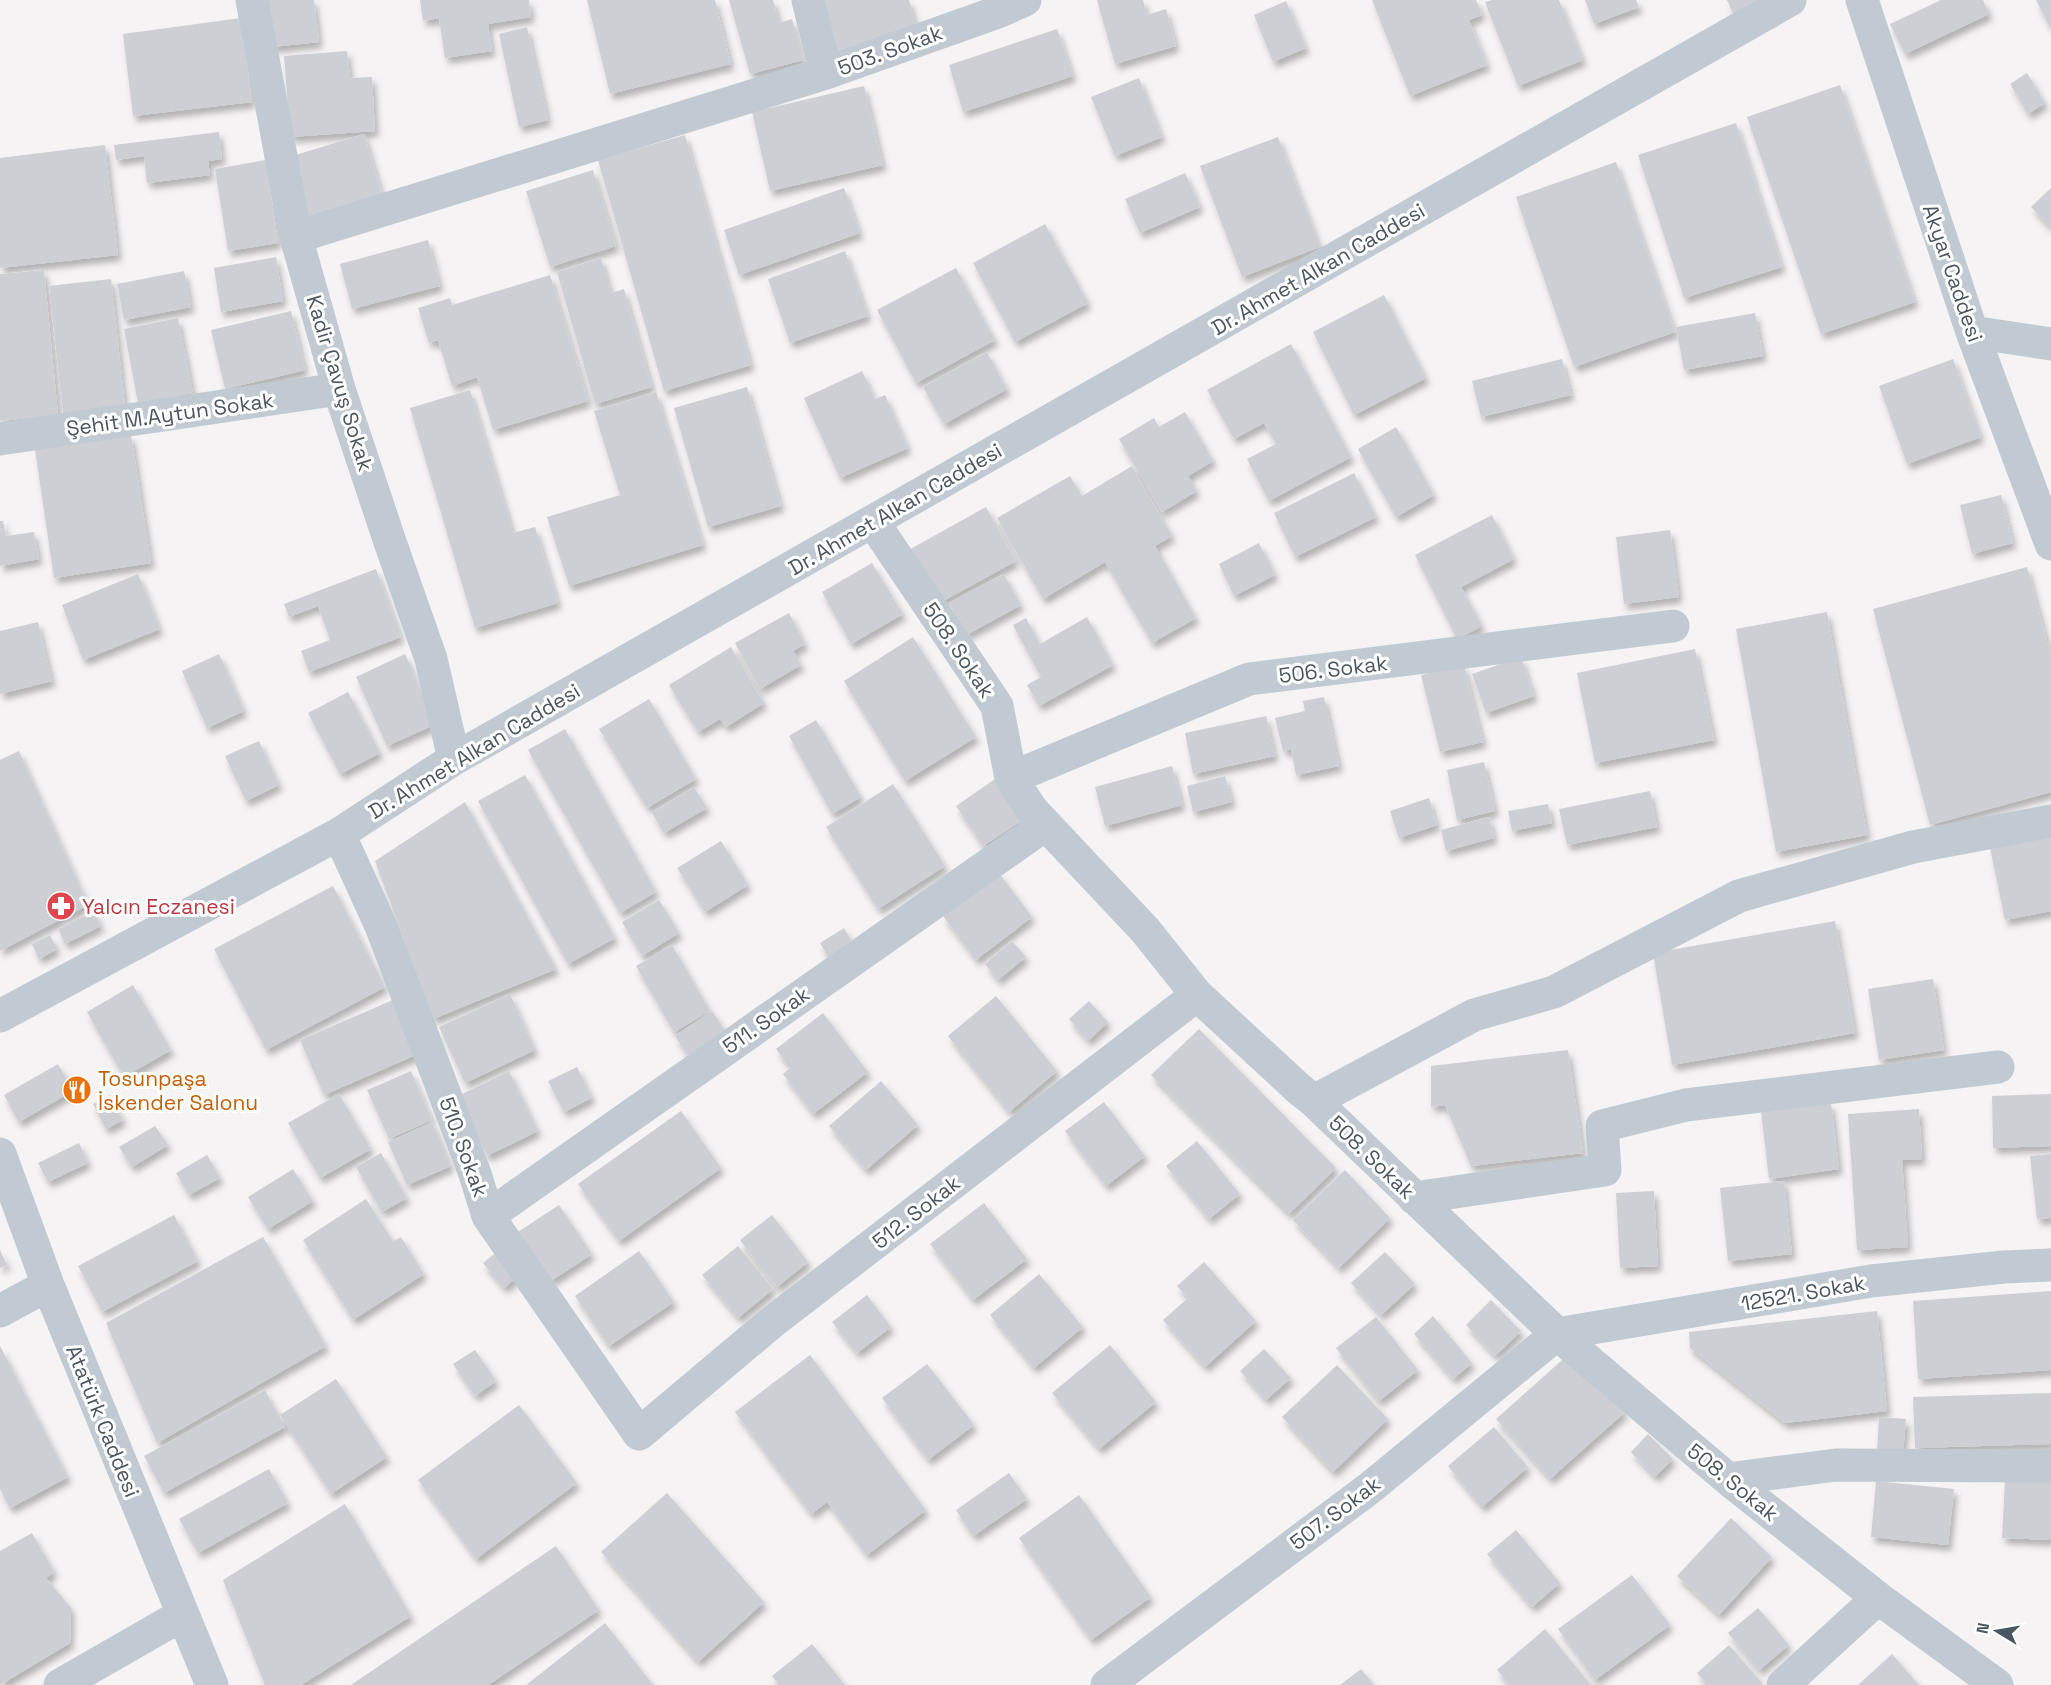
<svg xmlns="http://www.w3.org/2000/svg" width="2051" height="1685" font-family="'Space Grotesk',sans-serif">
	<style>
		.building { fill: #cdcfd5; filter: url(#shadow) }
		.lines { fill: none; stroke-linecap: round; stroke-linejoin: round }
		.minor { stroke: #c1cad2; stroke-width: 33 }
		.labels { text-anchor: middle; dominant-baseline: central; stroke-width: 6; stroke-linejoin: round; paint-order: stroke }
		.street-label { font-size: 21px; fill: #4a5661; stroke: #fff }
		.health-label { font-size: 21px; fill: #be3a42; stroke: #fff; text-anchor: start }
		.food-label { font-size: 21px; fill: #c56008; stroke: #fff; text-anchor: start }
	</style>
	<defs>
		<filter id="shadow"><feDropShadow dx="3.5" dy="6" stdDeviation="3" flood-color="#0004"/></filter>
	</defs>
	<rect width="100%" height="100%" fill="#f5f3f3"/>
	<path class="building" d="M268 0H314L319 42 272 47Z
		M420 0H529L531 17 488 24 492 51 445 58 439 18 423 21Z
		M587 0H715L731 64 610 94Z
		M729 0H773L779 23 792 19 803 60 750 74Z
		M815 0H909L918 33 832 58Z
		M1097 0H1143L1147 15 1166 9 1176 46 1115 64Z
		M1372 0H1476L1482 15 1469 20 1487 65 1410 96Z
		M1492 0H1559L1583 60 1518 86 1485 2Z
		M1585 0H1636L1639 7 1594 24Z
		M1727 0H1771L1734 16Z
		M1941 0H1983L1989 14 1905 54 1890 24Z
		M2036 0H2051V29Z
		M1286 1 1306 48 1273 62 1254 15Z
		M241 18 252 102 133 116 123 34Z
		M527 27 548 120 519 127 499 34Z
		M1057 29 1073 76 963 112 949 65Z
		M347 51 350 78 372 77 375 131 290 137 284 56Z
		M2027 73 2045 103 2028 114 2010 84Z
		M1139 78 1162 137 1115 156 1091 97Z
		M1840 85 1915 302 1821 334 1747 117Z
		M864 86 883 165 770 191 752 112Z
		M1736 123 1782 267 1684 298 1638 155Z
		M219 132 222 159 208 161 210 175 147 183 144 156 116 160 114 145Z
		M364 134 382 194 304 217 286 158Z
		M685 135 751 365 664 391 598 160Z
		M1278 137 1320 247 1242 277 1200 166Z
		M105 145 118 255 0 268V158Z
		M266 160 278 243 228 251 215 169Z
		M1616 162 1675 332 1574 367 1516 197Z
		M593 170 616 246 550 267 526 191Z
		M1185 173 1200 207 1140 233 1125 199Z
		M844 188 860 233 739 275 724 230Z
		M2051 188V228L2031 207Z
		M1045 224 1088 303 1015 342 973 263Z
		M428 240 440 286 352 309 340 264Z
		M845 251 868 316 790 343 768 279Z
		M276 257 283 301 221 312 214 268Z
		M601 258 611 293 624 289 652 387 595 404 557 272Z
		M956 268 995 340 916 383 877 310Z
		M44 270 58 415 0 421V274Z
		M184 271 191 307 124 320 117 284Z
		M550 275 588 401 493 430 477 377 452 386 438 340 429 343 418 308 450 298 452 305Z
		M111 279 125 407 63 414 49 286Z
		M1384 295 1426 378 1354 415 1313 332Z
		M291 311 305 370 225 389 211 330Z
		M1755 313 1763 356 1684 370 1676 327Z
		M178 318 193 393 138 403 124 329Z
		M1291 344 1351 457 1269 501 1247 459 1276 444 1264 423 1234 439 1207 390Z
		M987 352 1007 389 944 424 923 387Z
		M1562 359 1571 395 1481 417 1472 381Z
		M1953 359 1981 437 1907 464 1879 386Z
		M862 371 875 399 885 395 908 448 840 478 804 398Z
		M747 387 781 506 708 527 674 408Z
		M470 390 513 533 535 527 558 603 475 628 410 408Z
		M656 392 703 545 569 586 547 517 620 495 594 411Z
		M1185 412 1213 461 1188 476 1197 491 1162 512 1119 439 1154 418 1159 427Z
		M1396 427 1434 495 1396 517 1358 449Z
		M131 435 151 563 54 578 35 450Z
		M1132 466 1172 536 1155 546 1196 618 1152 643 1105 562 1043 599 997 518 1070 476 1082 496Z
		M1354 473 1376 517 1295 557 1274 513Z
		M2001 495 2013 543 1972 554 1960 505Z
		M986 507 1016 561 934 606 905 552Z
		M1492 515 1514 559 1461 587 1482 626 1457 639 1415 555Z
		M0 521H3L6 536 34 532 39 559 0 566Z
		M1670 530 1679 597 1624 604 1616 537Z
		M1259 543 1275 575 1234 596 1219 564Z
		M872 563 903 614 851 644 822 592Z
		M2027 567 2051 657V792L1930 825 1873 609Z
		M376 569 401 637 309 672 301 651 330 640 318 606 289 617 284 604Z
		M138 574 160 629 83 660 62 605Z
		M1004 574 1021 605 966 635 949 603Z
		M1827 612 1867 835 1776 852 1736 629Z
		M789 613 805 644 793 651 801 665 760 689 735 643Z
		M1087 617 1113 665 1039 706 1027 685 1041 677 1013 625 1026 618 1040 644Z
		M38 622 52 681 0 694V631Z
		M913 637 976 737 905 781 844 681Z
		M731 647 764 703 726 727 720 719 698 732 669 685Z
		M1695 649 1714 740 1595 763 1577 673Z
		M219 654 244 711 207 728 182 671Z
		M405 654 436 724 387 746 356 677Z
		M1521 657 1534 696 1486 713 1472 674Z
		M1464 665 1483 742 1440 752 1421 675Z
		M348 692 380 753 340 774 308 713Z
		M1324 697 1339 766 1296 775 1291 749 1283 751 1275 718 1305 711 1303 701Z
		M649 699 696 779 647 808 599 729Z
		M1266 716 1275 756 1193 774 1185 733Z
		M816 720 861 797 832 814 789 736Z
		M565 729 656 892 620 913 528 750Z
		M259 741 279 785 246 801 225 756Z
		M19 751 88 905 0 951V760Z
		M1484 762 1495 811 1457 820 1447 770Z
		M1172 766 1182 805 1105 826 1095 787Z
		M525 775 615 938 568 964 478 801Z
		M1225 776 1232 802 1193 812 1187 786Z
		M995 779 1022 820 983 846 956 806Z
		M893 784 945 866 878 909 826 827Z
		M694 787 707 808 664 833 652 813Z
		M1650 791 1657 827 1567 845 1559 809Z
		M1429 798 1437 825 1399 838 1390 811Z
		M465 802 556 969 433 1019 375 861Z
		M1548 804 1552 823 1512 831 1508 811Z
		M1489 817 1494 838 1446 851 1441 830Z
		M2051 836V911L2005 920 1990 848Z
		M721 841 748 885 705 912 677 868Z
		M999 873 1032 917 976 960 943 916Z
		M333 886 385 987 266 1050 214 949Z
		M659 900 679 933 642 956 622 922Z
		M94 911 101 926 65 944 58 929Z
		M1835 921 1855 1033 1672 1065 1653 953Z
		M844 928 854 945 830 960 820 943Z
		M50 935 57 949 39 959 32 944Z
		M1012 941 1026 957 998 980 985 964Z
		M672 945 710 1011 674 1032 636 966Z
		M1933 979 1944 1050 1879 1060 1868 989Z
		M133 985 171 1050 124 1077 87 1012Z
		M510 994 535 1050 465 1083 439 1027Z
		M996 996 1057 1071 1009 1112 948 1036Z
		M395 999 418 1054 324 1095 300 1040Z
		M1089 1001 1108 1022 1088 1041 1069 1019Z
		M712 1011 730 1038 693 1063 675 1036Z
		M823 1013 868 1072 813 1114 783 1074 790 1068 776 1049Z
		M1199 1029 1336 1168 1289 1214 1151 1075Z
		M1568 1050 1583 1153 1471 1166 1445 1105 1431 1107V1066Z
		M58 1064 73 1091 19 1122 4 1095Z
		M577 1067 592 1098 564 1112 548 1081Z
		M411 1071 432 1120 389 1139 367 1090Z
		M509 1071 538 1131 487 1156 458 1096Z
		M881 1081 918 1125 866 1170 829 1126Z
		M339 1094 371 1149 320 1178 288 1123Z
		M2051 1094V1146L1993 1148 1992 1096Z
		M110 1095 123 1120 106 1129 93 1104Z
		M1104 1102 1145 1156 1106 1186 1065 1131Z
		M1831 1103 1839 1169 1769 1179 1761 1112Z
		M1919 1109 1922 1159 1902 1160 1908 1247 1857 1250 1848 1114Z
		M681 1111 721 1168 619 1241 578 1184Z
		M432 1122 451 1166 407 1185 388 1142Z
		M155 1126 168 1145 132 1167 119 1147Z
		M1197 1141 1240 1194 1209 1219 1166 1166Z
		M79 1143 88 1163 48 1182 38 1163Z
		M381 1153 407 1198 382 1212 356 1167Z
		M2051 1154V1218L2037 1219 2030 1156Z
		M207 1155 220 1178 189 1195 176 1173Z
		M293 1169 313 1201 268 1229 248 1197Z
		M1345 1170 1390 1218 1339 1268 1293 1220Z
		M1784 1181 1792 1254 1728 1261 1720 1188Z
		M1654 1191 1658 1266 1620 1268 1616 1193Z
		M366 1199 393 1241 401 1237 424 1274 353 1320 303 1240Z
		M984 1203 1027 1259 973 1300 930 1244Z
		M559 1205 592 1254 551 1281 518 1232Z
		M174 1215 198 1261 102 1312 78 1266Z
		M772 1215 808 1262 777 1287 740 1240Z
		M263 1237 326 1346 157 1443 106 1323Z
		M738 1246 773 1289 738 1318 702 1275Z
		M0 1250 7 1265 0 1268Z
		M498 1251 518 1276 504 1288 483 1263Z
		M639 1251 674 1302 609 1346 575 1296Z
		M1385 1252 1415 1284 1381 1315 1351 1283Z
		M1204 1262 1256 1321 1205 1367 1163 1320 1188 1298 1177 1286Z
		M1039 1274 1083 1327 1034 1368 990 1315Z
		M2051 1291V1370L1918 1379 1913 1301Z
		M867 1295 891 1327 857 1353 832 1322Z
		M1491 1300 1521 1331 1495 1356 1466 1325Z
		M1877 1311 1887 1411 1785 1423 1690 1348 1689 1332Z
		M1433 1316 1472 1363 1453 1379 1414 1334Z
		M1376 1317 1418 1370 1379 1401 1336 1348Z
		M1110 1345 1156 1402 1099 1449 1052 1393Z
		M0 1346 68 1477 10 1508 0 1489Z
		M1264 1349 1291 1378 1266 1400 1240 1371Z
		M475 1350 496 1381 475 1396 453 1364Z
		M1571 1352 1625 1412 1550 1479 1496 1419Z
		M810 1355 926 1510 867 1555 827 1502 811 1514 735 1412Z
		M927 1364 974 1425 928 1460 882 1398Z
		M1337 1365 1388 1419 1333 1472 1282 1417Z
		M336 1379 387 1457 331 1494 280 1415Z
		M265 1390 285 1427 164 1493 144 1456Z
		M2051 1393V1444L1915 1448 1913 1397Z
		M519 1405 577 1483 476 1559 418 1480Z
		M1879 1417 1906 1419 1903 1453 1877 1451Z
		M1494 1427 1528 1467 1482 1507 1448 1466Z
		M1648 1434 1673 1459 1655 1477 1631 1452Z
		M269 1469 288 1503 198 1553 179 1519Z
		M1009 1473 1027 1499 973 1536 956 1510Z
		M2005 1479 2051 1481V1540L2002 1538Z
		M1876 1481 1954 1489 1948 1545 1871 1537Z
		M667 1493 764 1602 698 1662 601 1552Z
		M1079 1495 1151 1597 1091 1640 1019 1538Z
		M345 1504 411 1616 301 1685H265L223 1580Z
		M1731 1518 1772 1557 1719 1615 1677 1576Z
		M1516 1530 1560 1583 1532 1607 1487 1554Z
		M32 1533 54 1572 46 1578 71 1608 70 1643 0 1685V1551Z
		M556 1546 599 1610 488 1685H351Z
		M1632 1575 1670 1625 1595 1680 1558 1629Z
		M1758 1608 1789 1645 1759 1670 1728 1633Z
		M605 1623 653 1685H526Z
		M1545 1629 1591 1685H1510L1497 1670Z
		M812 1644 845 1685H779L772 1676Z
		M1729 1645 1762 1683 1760 1685H1708L1697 1673Z
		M1892 1654 1919 1685H1858Z
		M1361 1669 1374 1685H1340Z"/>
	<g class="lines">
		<path class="minor" d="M252 0 296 237 339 389 390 542 431 659 454 759
			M808 0 826 73 998 12 1025 0
			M1862 0 1972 332 2051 544
			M296 237 826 73
			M1972 332 2051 344
			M0 439 339 389
			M873 522 997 706 1011 778 1032 810 1145 930 1197 995 1299 1089 1314 1101 1557 1334 1728 1479 1878 1598 1997 1685
			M1011 778 1249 679 1673 626
			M339 834 381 926 475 1174 488 1216 639 1434 771 1323 1197 995
			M0 1016 339 834 454 759 1790 0
			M1314 1101 1474 1015 1554 992 1739 896 1913 847 2051 821
			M0 1154 48 1285 212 1685
			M1414 1198 1605 1170 1602 1126 1686 1105 1998 1067
			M488 1216 1045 825
			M0 1311 48 1285
			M1728 1479 1836 1465 2051 1466
			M60 1685 182 1615
			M1107 1685 1371 1487 1557 1334 1871 1281 2004 1267 2051 1265
			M1783 1685 1878 1598"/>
	</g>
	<defs>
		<g id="pharmacy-disc" transform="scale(1.5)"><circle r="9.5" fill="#e0444e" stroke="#fff"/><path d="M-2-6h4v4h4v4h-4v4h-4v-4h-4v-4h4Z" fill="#fff"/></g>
		<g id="restaurant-disc" transform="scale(1.5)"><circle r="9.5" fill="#e8710a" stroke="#fff"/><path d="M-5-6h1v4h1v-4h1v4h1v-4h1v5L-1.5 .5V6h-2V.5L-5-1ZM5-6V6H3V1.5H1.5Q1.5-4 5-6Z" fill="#fff"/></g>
	</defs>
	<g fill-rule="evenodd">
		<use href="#pharmacy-disc" x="61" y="906"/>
		<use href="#restaurant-disc" x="77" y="1090"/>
	</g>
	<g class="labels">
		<g class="street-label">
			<text transform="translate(890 50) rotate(-20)">503. Sokak</text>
			<text transform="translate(1318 269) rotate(-30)">Dr. Ahmet Alkan Caddesi</text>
			<text transform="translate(1953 273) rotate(71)">Akyar Caddesi</text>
			<text transform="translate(340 383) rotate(73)">Kadir Çavuş Sokak</text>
			<text transform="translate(170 414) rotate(-8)">Şehit M.Aytun Sokak</text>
			<text transform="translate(895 509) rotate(-30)">Dr. Ahmet Alkan Caddesi</text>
			<text transform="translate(959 650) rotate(56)">508. Sokak</text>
			<text transform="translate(1333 669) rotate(-7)">506. Sokak</text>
			<text transform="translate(474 751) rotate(-31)">Dr. Ahmet Alkan Caddesi</text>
			<text transform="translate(766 1020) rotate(-35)">511. Sokak</text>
			<text transform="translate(464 1147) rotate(70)">510. Sokak</text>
			<text transform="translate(1372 1157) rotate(44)">508. Sokak</text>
			<text transform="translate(916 1212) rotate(-38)">512. Sokak</text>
			<text transform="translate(1803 1293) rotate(-10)">12521. Sokak</text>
			<text transform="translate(103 1421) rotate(68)">Atatürk Caddesi</text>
			<text transform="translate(1733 1482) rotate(39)">508. Sokak</text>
			<text transform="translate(1335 1513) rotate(-37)">507. Sokak</text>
		</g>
		<g class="health-label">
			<text x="82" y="906">Yalcın Eczanesi</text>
		</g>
		<g class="food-label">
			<text x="98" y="1078">Tosunpaşa<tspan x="98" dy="24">İskender Salonu</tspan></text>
		</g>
	</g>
	<g transform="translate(1997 1631) rotate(281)" stroke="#ffffff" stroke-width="4.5" paint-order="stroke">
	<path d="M0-4.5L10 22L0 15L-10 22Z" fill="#4a5661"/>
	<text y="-9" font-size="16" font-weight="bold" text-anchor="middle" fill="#4a5661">N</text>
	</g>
</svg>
